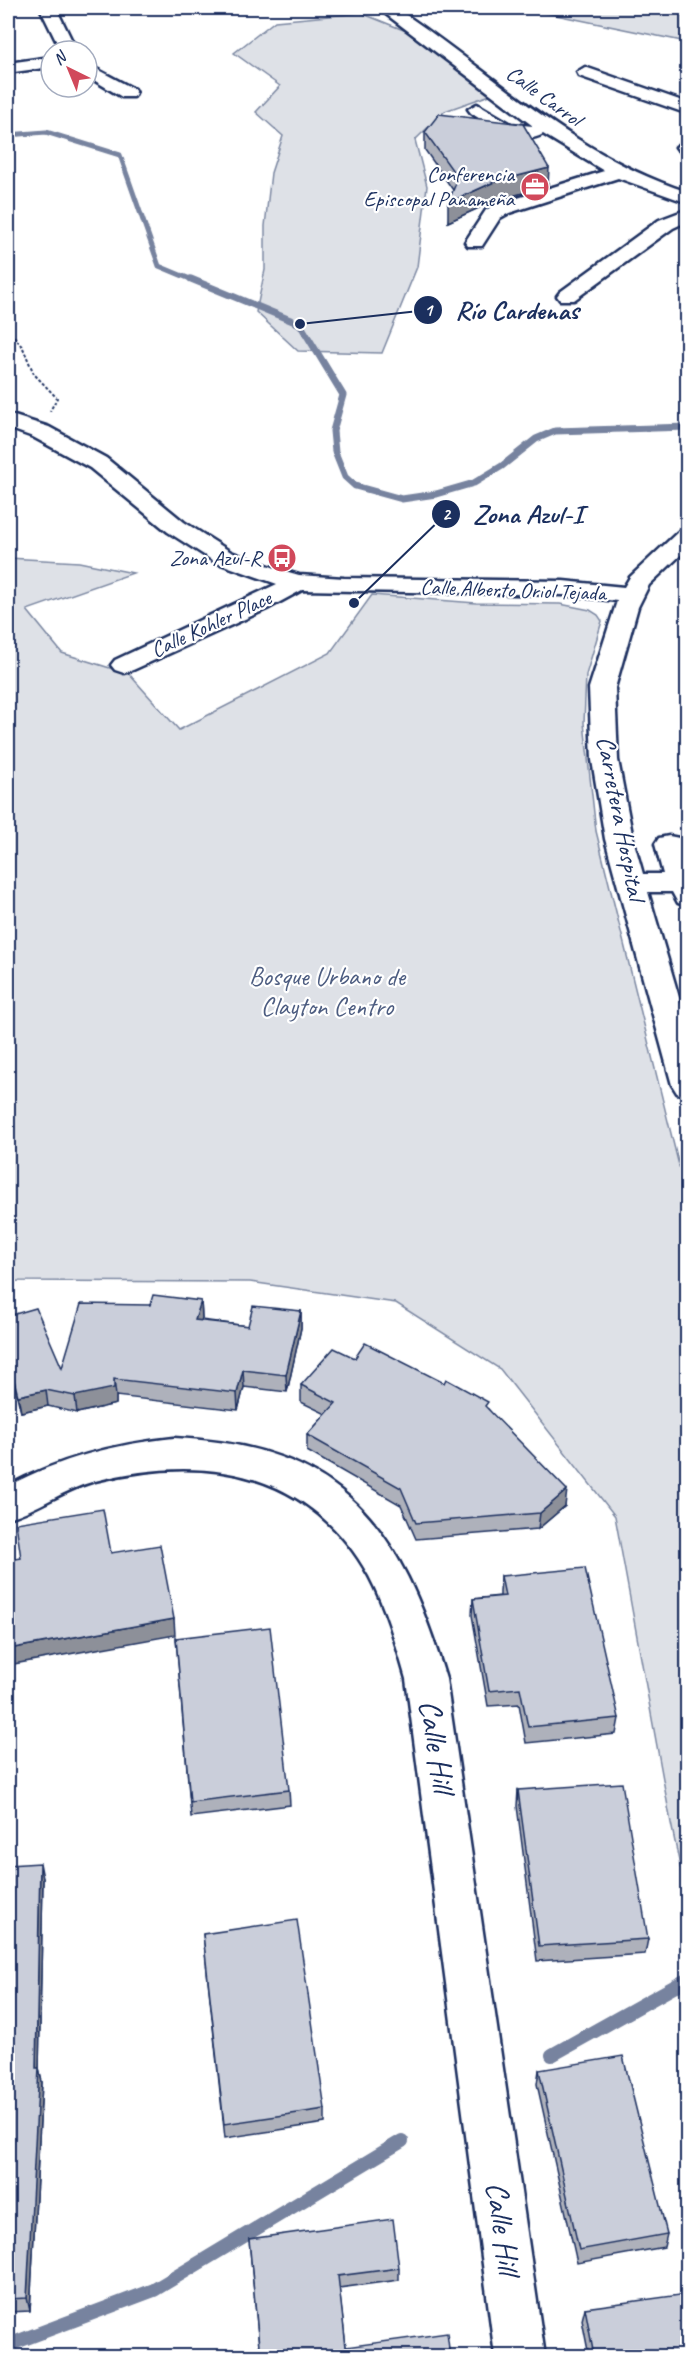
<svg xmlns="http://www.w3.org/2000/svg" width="695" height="2364" font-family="Caveat,sans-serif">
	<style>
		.green { fill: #dee1e7; stroke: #7c88a2; stroke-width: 1.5 }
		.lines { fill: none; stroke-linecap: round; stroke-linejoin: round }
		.stream-far2 { stroke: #77839f; stroke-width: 5 }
		.stream-far1 { stroke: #77839f; stroke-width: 7 }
		.stream { stroke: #77839f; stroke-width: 14 }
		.minor-casing { stroke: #1b2f5e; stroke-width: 5 }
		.path { stroke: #1b2f5e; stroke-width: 2; stroke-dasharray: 3 2; stroke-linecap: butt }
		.minor { fill: #fff; fill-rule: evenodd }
		.wall { fill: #aeb1bb; stroke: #1b2f5e; stroke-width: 1.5 }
		.shaded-wall { fill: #8d9099; stroke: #1b2f5e; stroke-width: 1.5 }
		.building { fill: #caceda; stroke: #1b2f5e; stroke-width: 1.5 }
		.labels { text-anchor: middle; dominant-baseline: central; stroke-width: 4.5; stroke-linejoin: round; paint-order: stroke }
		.far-street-label { font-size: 22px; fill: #1b2f5e; stroke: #fff }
		.far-poi-label { font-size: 22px; fill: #1b2f5e; stroke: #fff; text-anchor: end }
		.street-label { font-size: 26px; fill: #1b2f5e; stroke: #fff }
		.park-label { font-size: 26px; fill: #4c5c80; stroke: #fff }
		.near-street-label { font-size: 32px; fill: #1b2f5e; stroke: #fff }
		.leader { fill: none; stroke: #1b2f5e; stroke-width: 2 }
		.callout-dot { fill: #1b2f5e; stroke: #fff; stroke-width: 2 }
		.mark-label { font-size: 18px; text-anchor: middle; font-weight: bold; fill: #fff }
		.callout-label { font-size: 27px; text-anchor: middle; font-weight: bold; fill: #1b2f5e; stroke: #fff; stroke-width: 4.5; stroke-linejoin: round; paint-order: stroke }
	</style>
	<rect width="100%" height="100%" fill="#fff"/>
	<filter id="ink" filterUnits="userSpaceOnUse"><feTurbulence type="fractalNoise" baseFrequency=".0167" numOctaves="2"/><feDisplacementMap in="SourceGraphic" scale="12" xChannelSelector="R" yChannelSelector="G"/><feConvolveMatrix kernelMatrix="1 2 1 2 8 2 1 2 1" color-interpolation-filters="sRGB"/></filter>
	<g filter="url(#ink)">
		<path class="green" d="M522 8H687V42Z
			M361 13 446 47 493 94 445 111 415 140 427 186 417 267 382 353 298 351 256 312 265 270V226L271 173 283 136 256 112 280 86 234 53 275 21Z
			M8 558 79 562 133 573 27 610 62 653 129 674 179 730 330 653 372 595 476 603 560 604 590 610 598 615 602 621 586 675 584 723 596 831 687 1198V1899L671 1823 615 1516 500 1369 396 1303 250 1282 8 1281Z"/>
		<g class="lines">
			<path class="stream-far2" d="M8 135 46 132 120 155 159 266 195 281"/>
			<path class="stream-far1" d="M191 279 300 324 343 395 333 431 335 452 345 477 355 486 402 499 436 494 474 483 502 466 536 439 555 431 688 427"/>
			<path class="stream" d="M552 2055 688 1979
				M8 2345 154 2290 402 2141"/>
			<g class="minor-casing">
				<path id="minor" d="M40 8H56L77 51H61Z
					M378 8H396C494 73 573 155 688 192V203L618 178 509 213 500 218 482 246H468L465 242 486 210 495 205 604 171 543 134C521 148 489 125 471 113L468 109 477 104 511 124 533 126Z
					M51 57V67L14 72 8 70V63Z
					M87 64 134 89 136 93 134 97H122L87 76Z
					M585 67 688 103V114L579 76 577 72Z
					M688 140V152L679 151 676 147Z
					M688 209V221L673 228 574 300H560L557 296 560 292 659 220Z
					M8 414 49 427 106 458 184 522 231 552 278 569 299 575 344 578 563 581 624 587 630 577 680 530 688 528V548L649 585 638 607 615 688 618 760 633 839 643 874H663L655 844 659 838 669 836 679 838 688 861V906L678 903 672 892H648L688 1028V1096L677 1093 672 1085 605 839 592 760 589 688 617 601 563 595 302 590 267 609 133 670 124 673 115 670 111 665 115 660 277 584 215 562 168 532 90 468 33 437 8 428Z
					M174 1438C344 1446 400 1526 446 1679L545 2356H495L406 1679C396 1644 386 1608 369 1576 310 1470 205 1453 95 1481 64 1489 38 1510 8 1518V1486C61 1458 115 1444 174 1438Z"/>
			</g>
			<path class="path" d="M8 328 23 348 34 374 57 398 50 411"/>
			<use href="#minor" class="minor"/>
		</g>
		<path class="wall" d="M425 132 548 186 494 201 448 222 453 190 425 150Z
			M201 1301 202 1318 201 1320 248 1326 301 1311V1328L287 1392 244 1387 238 1410 116 1396V1404L77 1413 48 1406 21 1412 8 1361V1316L62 1368 150 1305Z
			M355 1358 488 1409 565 1506 538 1529 416 1539 401 1505 307 1451V1435L326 1414 301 1402V1385Z
			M501 1576 619 1718 616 1734 526 1743 519 1704 488 1706 472 1615 473 1599 500 1596V1592Z
			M176 1638 289 1790 290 1805 191 1817Z
			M518 1790 648 1939 645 1954 537 1961 517 1806Z
			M8 1865 43 1878 39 2069 42 2082 30 2311 8 2312Z
			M203 1934 325 2109V2123L225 2138Z
			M539 2070 667 2234 664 2247 577 2263 537 2084Z
			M249 2239 399 2268V2280L339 2288 346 2347 260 2356Z
			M585 2308 687 2356H589L582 2320Z"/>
		<path class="shaded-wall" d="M549 168 548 186 494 201 448 222V203L494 182Z
			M201 1301 202 1318 196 1336 195 1320Z
			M301 1311V1328L287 1392 286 1375Z
			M243 1370 244 1387 238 1410 237 1393Z
			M114 1379 116 1396V1404L77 1413 75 1396Z
			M46 1390 48 1406 21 1412 18 1396Z
			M567 1490 565 1506 538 1529 540 1513Z
			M174 1619 175 1635 8 1665V1649Z
			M40 1863 43 1878 39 2069 42 2082 30 2311 27 2298 36 2068Z"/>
		<path class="building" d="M439 114 523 124 549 168 494 182 448 203 458 178 425 132Z
			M153 1295 201 1301 195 1320 248 1326 253 1306 301 1311 286 1375 243 1370 237 1393 114 1379V1388L75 1396 46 1390 18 1396 8 1355V1316L36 1308 62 1368 81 1304 150 1305Z
			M365 1343 444 1383 446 1379 488 1402 485 1406 567 1490 540 1513 416 1523 401 1488 307 1435 336 1403 301 1385 334 1348 355 1358Z
			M103 1509 111 1553 160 1545 174 1619 8 1649V1560L21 1558 16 1523Z
			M585 1568 619 1718 528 1727 520 1688 489 1691 473 1599 505 1596 501 1576Z
			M270 1627 289 1790 190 1802 176 1638Z
			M622 1783 648 1939 539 1946 518 1790Z
			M40 1863 36 2068H39L27 2298 8 2299V1865Z
			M297 1920 325 2109 224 2124 203 1934Z
			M623 2056 667 2234 579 2250 539 2070Z
			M393 2219 399 2268 338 2276 346 2347 447 2333 450 2356H260L249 2239Z
			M687 2294V2356H594L585 2308Z"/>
	</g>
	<defs>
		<g id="office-disc" transform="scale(1.5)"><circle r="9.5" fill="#d1495b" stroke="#fff"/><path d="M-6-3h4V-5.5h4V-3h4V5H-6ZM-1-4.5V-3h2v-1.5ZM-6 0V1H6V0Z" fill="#fff"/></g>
		<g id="bus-disc" transform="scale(1.5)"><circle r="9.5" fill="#d1495b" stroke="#fff"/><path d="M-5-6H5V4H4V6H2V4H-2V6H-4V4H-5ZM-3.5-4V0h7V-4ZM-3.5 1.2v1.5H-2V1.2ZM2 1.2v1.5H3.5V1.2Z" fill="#fff"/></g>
	</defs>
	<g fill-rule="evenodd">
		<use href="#office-disc" x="535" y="187"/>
		<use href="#bus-disc" x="282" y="558"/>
	</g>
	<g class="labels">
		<g class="far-street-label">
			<text transform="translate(544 96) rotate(36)">Calle Carrol</text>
			<text transform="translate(513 590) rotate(2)">Calle Alberto Oriol Tejada</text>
			<text transform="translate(211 624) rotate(-25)">Calle Kohler Place</text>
		</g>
		<g class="far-poi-label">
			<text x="514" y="174">Conferencia<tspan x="514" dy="25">Episcopal Panameña</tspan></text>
			<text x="261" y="558">Zona Azul-R</text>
		</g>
		<g class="street-label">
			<text transform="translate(621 818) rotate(79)">Carretera Hospital</text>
		</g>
		<g class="park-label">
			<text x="327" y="976">Bosque Urbano de<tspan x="327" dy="30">Clayton Centro</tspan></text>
		</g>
		<g class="near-street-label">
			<text transform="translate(437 1746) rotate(81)">Calle Hill</text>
			<text transform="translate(503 2228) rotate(82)">Calle Hill</text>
		</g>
	</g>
	<path class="leader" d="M300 324L428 310M354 603L446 514"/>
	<g class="callout-dot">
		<circle cx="300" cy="324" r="6"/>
		<circle cx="354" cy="603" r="6"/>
		<circle cx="428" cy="310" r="15"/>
		<circle cx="446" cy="514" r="15"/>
	</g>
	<g class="mark-label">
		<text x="428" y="316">1</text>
		<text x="446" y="520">2</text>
	</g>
	<g class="callout-label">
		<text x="517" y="319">Río Cardenas</text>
		<text x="528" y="523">Zona Azul-I</text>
	</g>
	<rect width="695" height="2364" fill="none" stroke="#fff" stroke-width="30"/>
	<rect x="15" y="15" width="665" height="2334" fill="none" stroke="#1b2f5e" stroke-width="2" filter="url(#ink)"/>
	<g transform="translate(69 69) rotate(317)"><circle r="28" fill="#ffffff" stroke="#a4acbf" stroke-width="1.5"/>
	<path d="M0-4.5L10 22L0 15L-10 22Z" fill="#d1495b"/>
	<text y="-9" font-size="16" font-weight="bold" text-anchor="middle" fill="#1b2f5e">N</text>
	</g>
</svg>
